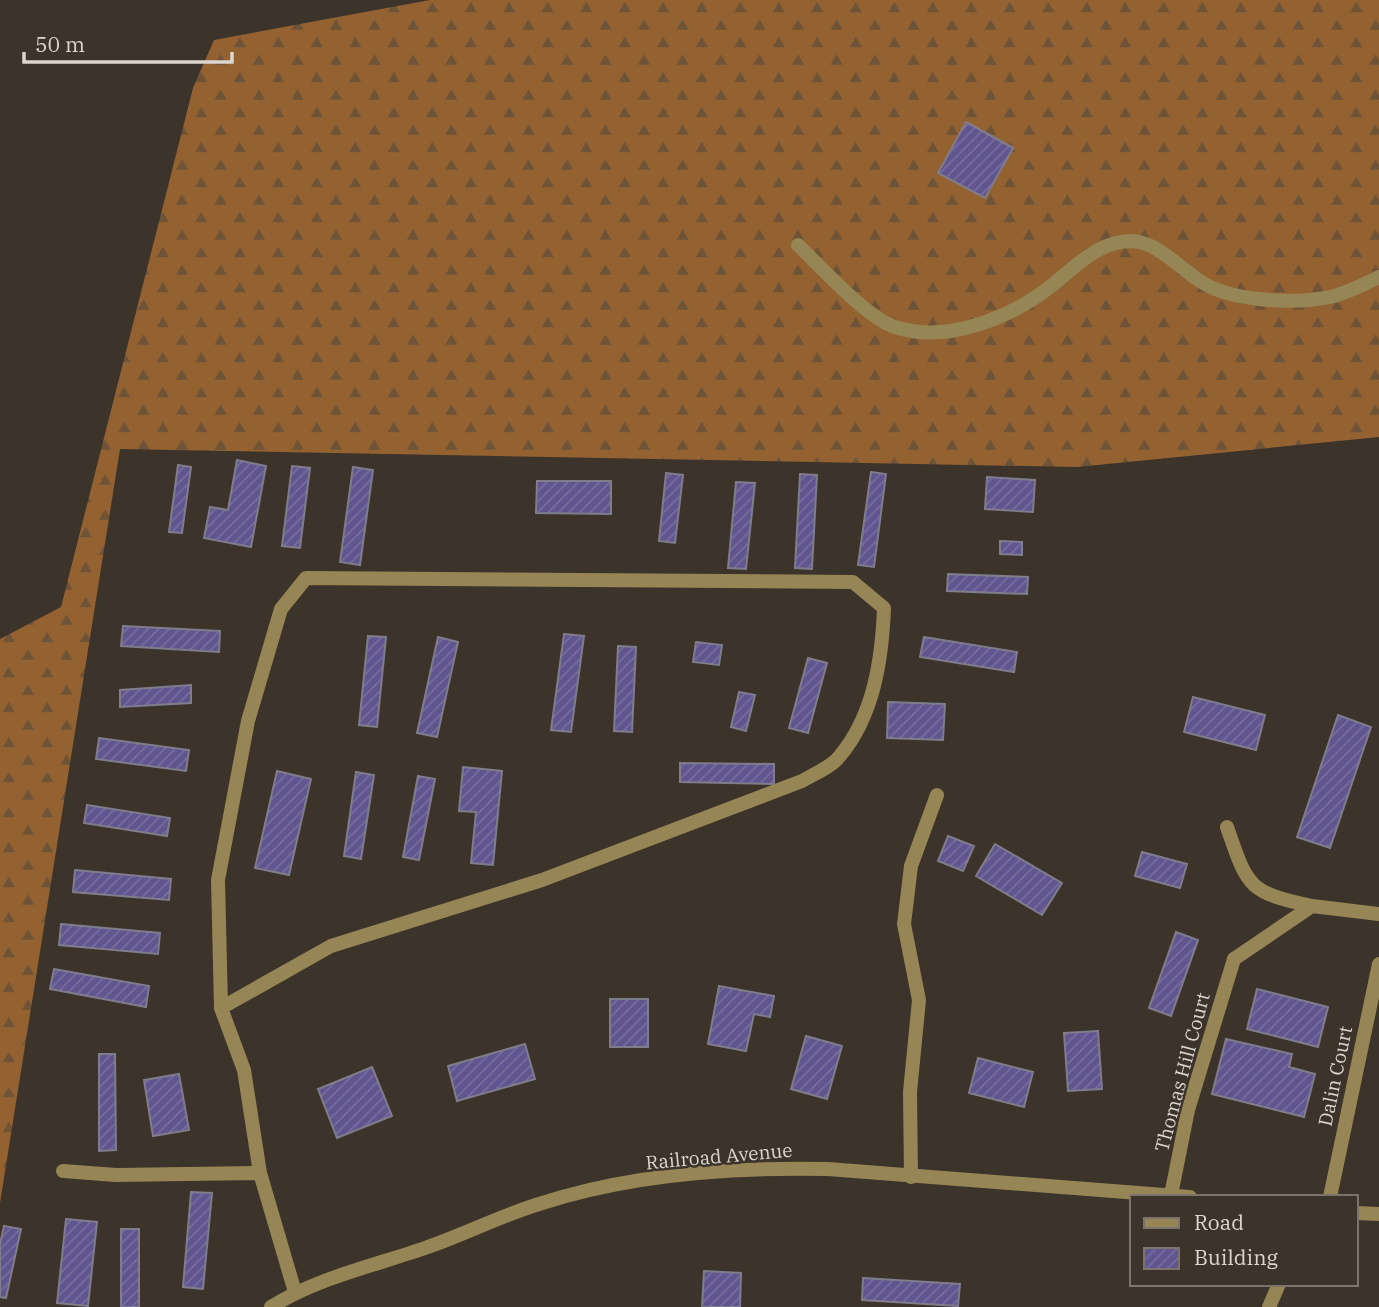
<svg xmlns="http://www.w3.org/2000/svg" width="1379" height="1307" font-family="'IBM Plex Serif',serif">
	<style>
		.forest { fill: url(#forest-firs) }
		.building { fill: url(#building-hatch); stroke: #7f7d8b; stroke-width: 2 }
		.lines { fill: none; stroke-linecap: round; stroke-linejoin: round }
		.service { stroke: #968555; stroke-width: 14 }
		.minor { stroke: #968555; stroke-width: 14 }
		.labels { text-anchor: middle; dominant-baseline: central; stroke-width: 5; stroke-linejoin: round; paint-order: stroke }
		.street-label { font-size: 19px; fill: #dcd6d0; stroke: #3c332a }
	</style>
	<defs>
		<pattern id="forest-firs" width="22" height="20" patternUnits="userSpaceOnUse" patternTransform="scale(1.75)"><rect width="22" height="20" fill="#946231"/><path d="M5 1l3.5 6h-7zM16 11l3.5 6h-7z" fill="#6f5337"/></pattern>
		<pattern id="building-hatch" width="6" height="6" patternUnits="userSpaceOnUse" patternTransform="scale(1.75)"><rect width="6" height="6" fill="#60558f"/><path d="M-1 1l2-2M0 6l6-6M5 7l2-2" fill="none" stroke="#766d9e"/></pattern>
	</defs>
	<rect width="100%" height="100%" fill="#3c332a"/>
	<path class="forest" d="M430 0H1379V437L1077 467 120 449 0 1203V639L61 607 193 88 214 40Z"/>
	<path class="building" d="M966 122 1013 148 985 198 938 173Z
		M237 460 266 466 251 547 204 538 210 507 228 510Z
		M178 465 191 467 182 533 169 532Z
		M292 466 310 468 300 548 282 546Z
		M353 467 373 470 360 565 340 562Z
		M871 472 886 474 874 567 858 565Z
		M666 473 683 475 675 543 659 541Z
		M800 474 817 475 812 569 795 568Z
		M987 477 1035 480 1033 512 985 509Z
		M537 481H611V514L536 513Z
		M736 482 755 483 746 569 728 568Z
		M1000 541 1022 542V555L1000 554Z
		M948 574 1028 577 1027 594 947 591Z
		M123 626 220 631 219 652 121 646Z
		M564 634 584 636 571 732 551 730Z
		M368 636 386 637 377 727 359 725Z
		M438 637 458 642 437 737 417 733Z
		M924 637 1017 652 1014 672 920 657Z
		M696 642 722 645 719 665 693 662Z
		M618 646 636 647 632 732 614 731Z
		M808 658 827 663 808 733 789 728Z
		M191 685V703L120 707V690Z
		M739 692 755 695 746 731 731 727Z
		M1193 697 1265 715 1256 750 1184 732Z
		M888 702 945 704 943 740 887 738Z
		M1338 715 1371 727 1330 848 1297 837Z
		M99 738 189 750 186 771 96 759Z
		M680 763 774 764V784L680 782Z
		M463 767 502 771 493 865 471 863 476 812 459 811Z
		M277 771 311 779 289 875 255 868Z
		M356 772 374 775 361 859 344 856Z
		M418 776 435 779 419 860 403 857Z
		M87 805 170 818 167 836 84 823Z
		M948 836 974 846 963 871 938 861Z
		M995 844 1062 883 1042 915 976 876Z
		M1142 852 1187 864 1180 888 1135 876Z
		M75 870 171 879 169 900 73 892Z
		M61 924 160 933 158 954 59 945Z
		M1176 932 1198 940 1171 1016 1149 1008Z
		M54 969 149 986 146 1007 50 989Z
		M719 986 774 996 770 1017 754 1014 746 1051 708 1044Z
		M1257 989 1328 1007 1318 1047 1247 1029Z
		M610 999H648V1047H610Z
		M1098 1031 1102 1089 1068 1091 1064 1033Z
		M806 1036 842 1046 827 1099 791 1089Z
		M1226 1039 1292 1054 1289 1067 1315 1074 1304 1117 1212 1094Z
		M525 1044 535 1079 457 1101 448 1066Z
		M99 1054H115L116 1150 99 1151Z
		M978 1058 1033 1072 1024 1107 969 1093Z
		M372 1067 392 1116 337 1138 318 1089Z
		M179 1074 189 1130 153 1136 144 1080Z
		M191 1192 212 1193 203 1289 183 1287Z
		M66 1219 97 1222 88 1306 57 1303Z
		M4 1226 21 1229 6 1298 0 1297V1244Z
		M121 1229H139V1307H121Z
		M704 1271 741 1273 740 1307H702Z
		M863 1278 960 1284 958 1306 862 1300Z"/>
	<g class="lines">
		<path class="service" d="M1227 827C1248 888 1248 892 1312 906
			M1234 959 1312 906 1379 914
			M221 1008 331 946 542 880 802 781C814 774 831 767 839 757 874 716 882 659 884 608L853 582 306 578 281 609 248 721 218 880 221 1008 244 1070 260 1173 295 1292
			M63 1171 116 1175 260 1173
			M911 1177 910 1092 919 1000 904 924 911 866 937 795"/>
		<path class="minor" d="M798 245C821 267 867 318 895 327 946 344 1010 318 1050 287 1075 267 1098 241 1132 241 1157 242 1180 268 1200 281 1231 302 1294 304 1330 297 1346 294 1364 284 1379 277
			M1171 1195 1188 1110 1234 959
			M1330 1197 1379 964
			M1356 1213 1379 1214
			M271 1307C317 1278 373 1266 425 1248 463 1235 500 1216 539 1204 630 1174 732 1167 828 1169L1190 1197
			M1269 1307 1279 1284"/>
	</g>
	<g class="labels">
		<g class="street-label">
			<text transform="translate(1182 1072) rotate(-75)">Thomas Hill Court</text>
			<text transform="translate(1335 1076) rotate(-78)">Dalin Court</text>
			<text transform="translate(719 1156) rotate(-5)">Railroad Avenue</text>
		</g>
	</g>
	<rect x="1130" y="1195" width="228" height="91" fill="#3c332a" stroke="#7c746c" stroke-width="2"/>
	<rect x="1144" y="1218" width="35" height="10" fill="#968555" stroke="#7c746c" stroke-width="2"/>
	<text x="1194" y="1230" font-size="21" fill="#dcd6d0">Road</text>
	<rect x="1144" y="1248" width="35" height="21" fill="url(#building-hatch)" stroke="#7c746c" stroke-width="2"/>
	<text x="1194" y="1265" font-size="21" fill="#dcd6d0">Building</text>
	<path d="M24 52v10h208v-10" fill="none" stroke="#dcd6d0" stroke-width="3.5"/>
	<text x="35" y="52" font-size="21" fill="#dcd6d0" stroke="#3c332a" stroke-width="5" paint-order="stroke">50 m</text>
</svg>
